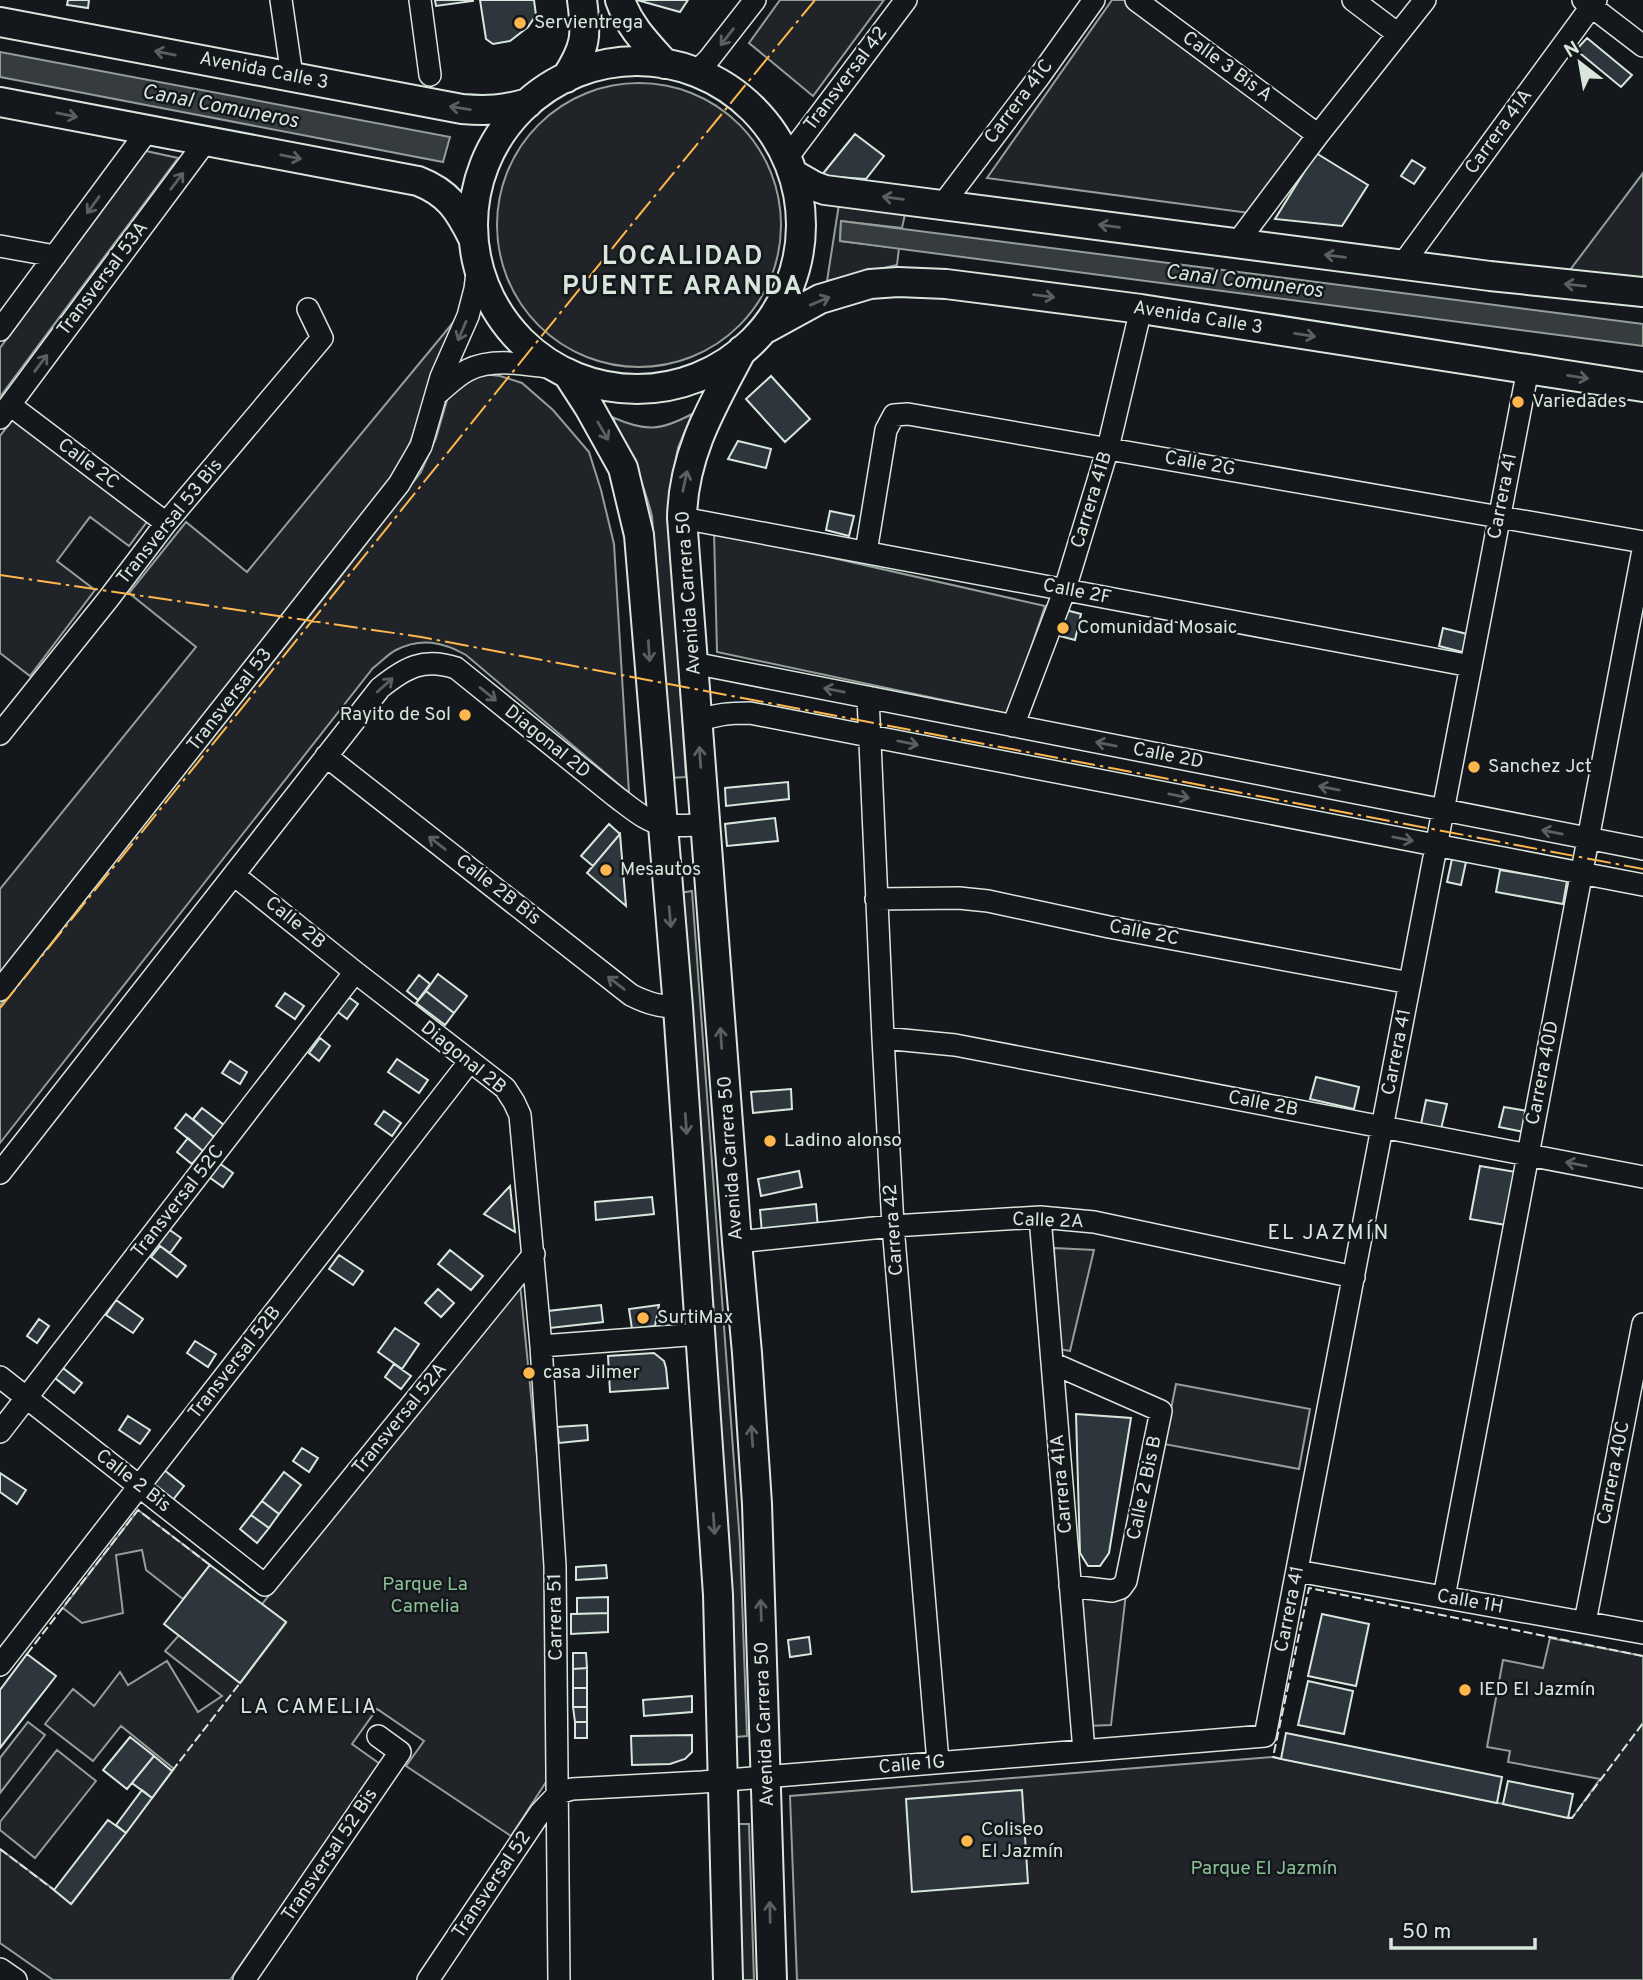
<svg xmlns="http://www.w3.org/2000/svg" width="1643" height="1980" font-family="Overpass,sans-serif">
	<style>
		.green { fill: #202428; stroke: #939e99; stroke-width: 2 }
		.water { fill: #363b3e; stroke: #939e99; stroke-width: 2 }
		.building { fill: #2c363c; stroke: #d8e6dc; stroke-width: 2 }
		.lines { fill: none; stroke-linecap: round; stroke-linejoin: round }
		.minor-casing { stroke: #d8e6dc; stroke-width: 24 }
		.major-casing { stroke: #d8e6dc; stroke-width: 32 }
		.minor { stroke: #14181c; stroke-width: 21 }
		.major { stroke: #14181c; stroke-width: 28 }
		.fence { stroke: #d8e6dc; stroke-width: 2; stroke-dasharray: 9 3.5; stroke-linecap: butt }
		.power { stroke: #ffb74d; stroke-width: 2; stroke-dasharray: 24 5 3.5 5; stroke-linecap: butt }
		.oneway { stroke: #59605f }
		.poi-dot { fill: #ffb74d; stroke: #14181c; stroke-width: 2.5 }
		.labels { text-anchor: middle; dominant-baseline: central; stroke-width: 5; stroke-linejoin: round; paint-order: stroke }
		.poi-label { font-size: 19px; fill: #d8e6dc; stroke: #14181c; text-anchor: start }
		.street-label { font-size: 19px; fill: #d8e6dc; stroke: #14181c }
		.park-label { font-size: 19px; fill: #8ac095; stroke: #14181c }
		.water-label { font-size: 21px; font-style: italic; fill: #d8e6dc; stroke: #14181c }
		.neighbourhood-label { font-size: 21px; letter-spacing: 2px; fill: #d8e6dc; stroke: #14181c }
		.district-label { font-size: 26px; font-weight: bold; letter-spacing: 2px; fill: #d8e6dc; stroke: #14181c }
	</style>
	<rect width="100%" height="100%" fill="#14181c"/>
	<path class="green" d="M780 0H884L813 96 749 43Z
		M1112 0H1129L1307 135 1249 213 987 178Z
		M497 225a142 142 0 1 1 284 0a142 142 0 1 1-284 0Z
		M146 151 178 158 0 397V348Z
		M1643 173V278L1570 270Z
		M839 204 905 214 902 228 841 221 840 241 899 248 897 265 827 281Z
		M456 319 430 380 412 438 402 462 375 501 0 974V889L196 647 129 593 186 522 247 572Z
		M483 374 500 376 522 383 553 410 589 452 601 490 614 544 629 793 466 655C443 642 421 637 396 650 388 654 380 663 373 668L0 1143V1005L338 580 421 472 436 438 448 397 460 383Z
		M692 414 678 448 672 479 669 515 686 777 670 778 652 516C643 481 629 449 612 417 646 432 660 431 692 414Z
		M14 418 149 519 129 546 90 517 57 561 95 590 30 676 0 653V436Z
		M714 531 1045 606 1009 714 717 652Z
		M692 891 740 1544 747 1736 736 1737 729 1544 710 1333 679 893Z
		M1054 1248 1094 1250 1070 1351 1059 1349Z
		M520 1284 547 1557 548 1779 511 1836 406 1766 424 1741 377 1709 352 1744 380 1764 230 1980H53L0 1943V1849L72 1903 174 1769 121 1726 93 1761 45 1724 73 1689 94 1706 120 1672 128 1685 167 1661 198 1712 222 1696 165 1651 179 1635 241 1682 286 1623 262 1604Z
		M1176 1384 1310 1409 1299 1469 1164 1444Z
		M138 1510 210 1565 183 1599 146 1570 142 1550 116 1555 123 1613 82 1623 63 1608Z
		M1126 1593 1111 1725 1087 1726 1076 1594Z
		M1550 1638 1643 1656V1980H797L790 1796 1273 1757 1572 1818 1600 1779 1508 1762 1510 1751 1487 1747 1503 1660 1543 1668Z
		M28 1722 45 1735 0 1793V1758Z
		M57 1750 96 1781 35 1858 0 1830V1822Z
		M737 1824H749L754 1980H741Z"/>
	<path class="water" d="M0 52 450 137 443 162 0 77Z
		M841 221 1643 324V346L840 241Z"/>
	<path class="building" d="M68 0H89L88 8 67 5Z
		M435 0H473V1L436 6Z
		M480 0H534L536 15 528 27 510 41 493 44 486 39Z
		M637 0H688L680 12Z
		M1587 38 1632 75 1621 87 1576 50Z
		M855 134 884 156 866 179 821 176Z
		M1316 153 1368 185 1342 226 1275 219Z
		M1412 160 1425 168 1414 184 1401 176Z
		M771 376 810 419 785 442 746 399Z
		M738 441 771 449 766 468 728 459Z
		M830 511 854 516 849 536 826 530Z
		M1062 609 1081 614 1075 640 1056 635Z
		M1443 628 1471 635 1466 653 1439 646Z
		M788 782 789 799 726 806 725 788Z
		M775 818 778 841 727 846 725 824Z
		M609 824 620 834 593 866 581 856Z
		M620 834 626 906 587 873Z
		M1452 859 1466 862 1461 885 1447 882Z
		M1500 870 1567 881 1563 904 1496 892Z
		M438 974 467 996 454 1013 426 991Z
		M419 975 430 984 418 1000 407 991Z
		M426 991 454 1013 445 1025 416 1003Z
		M285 993 304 1006 295 1019 276 1006Z
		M350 998 358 1004 347 1019 334 1009 341 1000Z
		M320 1038 330 1046 319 1061 309 1053Z
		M397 1059 428 1080 419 1093 388 1072Z
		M230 1061 247 1072 240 1084 222 1073Z
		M1316 1077 1359 1087 1354 1109 1310 1099Z
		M791 1089 792 1109 753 1113 751 1092Z
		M1426 1100 1447 1104 1441 1129 1421 1124Z
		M1504 1107 1528 1111 1524 1132 1499 1127Z
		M202 1108 224 1125 214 1137 193 1119Z
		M384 1111 401 1123 392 1136 375 1124Z
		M186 1114 214 1137 203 1151 175 1128Z
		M188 1138 203 1151 192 1164 177 1152Z
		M219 1163 233 1173 223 1187 209 1177Z
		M1480 1166 1516 1172 1506 1225 1470 1219Z
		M799 1171 802 1187 761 1196 758 1179Z
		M510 1186 515 1232 484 1214Z
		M652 1197 654 1214 596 1220 595 1202Z
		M816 1204 818 1228 762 1233 760 1210Z
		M167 1228 181 1238 170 1253 156 1243Z
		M160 1246 186 1266 177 1277 151 1257Z
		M450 1250 483 1276 471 1290 438 1264Z
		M339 1255 363 1271 353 1285 329 1269Z
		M438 1289 454 1303 441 1317 425 1303Z
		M116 1300 143 1319 133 1333 106 1315Z
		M601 1305 603 1322 550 1328 548 1311Z
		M659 1305 655 1326 632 1329 629 1309Z
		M39 1319 49 1326 37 1343 27 1336Z
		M395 1328 419 1344 402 1369 378 1352Z
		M195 1341 216 1354 208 1367 187 1353Z
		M654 1353 664 1361 666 1368 668 1388 610 1392 608 1356Z
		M394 1364 411 1376 401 1389 385 1377Z
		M63 1368 82 1383 74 1393 55 1378Z
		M1076 1414 1131 1418 1109 1553 1100 1566H1088L1080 1553Z
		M128 1416 150 1430 140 1444 119 1430Z
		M587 1425 588 1440 559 1443 557 1427Z
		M302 1448 318 1458 309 1472 293 1461Z
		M163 1469 184 1486 172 1501 151 1484Z
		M284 1472 301 1485 279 1514 262 1501Z
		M0 1473 26 1490 17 1504 0 1492Z
		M262 1501 279 1514 269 1528 251 1515Z
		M251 1515 269 1528 257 1543 240 1529Z
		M210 1565 286 1622 240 1683 164 1624Z
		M606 1565 607 1578 576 1580V1567Z
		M608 1597V1613L577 1614V1598Z
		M608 1613V1632L571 1634V1614Z
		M1322 1614 1369 1624 1356 1686 1308 1676Z
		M809 1637 811 1654 790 1657 788 1640Z
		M573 1653H586L587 1668 573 1669Z
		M27 1654 56 1676 0 1748V1690Z
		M587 1668V1688H573V1669Z
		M1308 1681 1353 1691 1344 1734 1298 1725Z
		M573 1688H587V1707H573Z
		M692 1696V1712L644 1716 643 1700Z
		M573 1707H587V1722H575Z
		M575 1722H587V1738H575Z
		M1286 1733 1502 1777 1497 1803 1281 1759Z
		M692 1735V1752L685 1759 670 1764 632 1765 631 1736Z
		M130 1737 154 1756 127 1789 103 1770Z
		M154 1756 172 1771 152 1798 132 1783Z
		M1508 1781 1573 1794 1568 1818 1503 1804Z
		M142 1790 152 1798 126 1833 116 1825Z
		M1022 1790 1028 1883 912 1892 906 1799Z
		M108 1820 126 1833 71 1904 54 1890Z"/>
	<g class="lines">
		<g class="minor-casing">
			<path id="minor" d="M281 0 292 76
				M420 0 430 75
				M1136 0 1318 135
				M1353 0 1398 34
				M1583 0 1643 46
				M696 72 709 59 755 0
				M787 158 906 0
				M943 204 1039 77 1094 0
				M1237 243 1318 135 1425 0
				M0 246 55 256
				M1402 265 1596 0
				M0 330 148 130
				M437 394C447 386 456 376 468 370 494 357 528 365 556 368
				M10 405 166 523
				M0 418 206 141
				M682 518 1471 666
				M866 552 886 430 894 415 908 414 1643 542
				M693 663 1643 849
				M868 697 883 1038 893 1226 938 1762
				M697 722C715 714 730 713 750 713L1643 885
				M1013 726 1065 589 1108 448 1141 309
				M0 734 109 598 166 523 322 338 308 309
				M326 756 631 995C647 1003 660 1007 678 1007
				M234 875 355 972 505 1088 514 1102 520 1115 541 1346 555 1566 559 1980
				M876 899 959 898 988 901 1109 927 1410 983
				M0 990 399 484 421 446 441 377 468 316 475 289 478 265
				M883 1038 955 1045 1643 1177
				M0 1173 380 688C405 668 423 657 456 668L615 796C630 807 646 822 665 825 678 826 692 825 705 825
				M1040 1217 1084 1751
				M737 1242 893 1226 1040 1217 1094 1222 1354 1277
				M541 1346 701 1334
				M1052 1363 1161 1411 1126 1581 1121 1588 1112 1591 1070 1586
				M0 1377 265 1585 534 1254
				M0 1432 355 972
				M1297 1571 1643 1633
				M1444 1597 1643 550
				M1585 1622 1643 1324
				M0 1665 470 1061
				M0 1969 16 1980
				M244 1980 400 1752 378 1736
				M428 1980 540 1813 559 1793 572 1789 702 1782 1265 1736 1528 369"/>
		</g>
		<g class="major-casing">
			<path id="major" d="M620 0C629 26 646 43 665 64
				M0 22 462 109C487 111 504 110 528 103
				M473 225a164 164 0 1 1 328 0a164 164 0 1 1-328 0Z
				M566 78C586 47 587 36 582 0
				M0 102 418 181C449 193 459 210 473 238
				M793 174 814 186 825 190 1490 276 1643 292
				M767 328 820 299 870 284 898 282 946 284 1141 309 1643 387
				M742 350C713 405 683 454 682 518L737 1242 747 1353 757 1504 772 1980
				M567 373 589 407 623 468 639 535 678 1007 718 1595 728 1980"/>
		</g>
		<use href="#minor" class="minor"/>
		<use href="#major" class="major"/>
		<path class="fence" d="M27 1654 138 1510 210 1565
			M1281 1759 1273 1757 1309 1588 1643 1656
			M172 1771 240 1683
			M1568 1818H1572L1643 1723
			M0 1849 54 1890"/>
		<path class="power" d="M0 575 421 637 1643 869
			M0 1008 640 214 815 0"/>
	</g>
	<defs><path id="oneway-shaft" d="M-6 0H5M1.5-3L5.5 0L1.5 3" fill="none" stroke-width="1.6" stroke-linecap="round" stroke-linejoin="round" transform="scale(1.75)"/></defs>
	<g class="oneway">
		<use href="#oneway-shaft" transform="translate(727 37) rotate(128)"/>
		<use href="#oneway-shaft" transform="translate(165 53) rotate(-169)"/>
		<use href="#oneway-shaft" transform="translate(460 108) rotate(-171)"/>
		<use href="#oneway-shaft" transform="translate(67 115) rotate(11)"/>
		<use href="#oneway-shaft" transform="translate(291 157) rotate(11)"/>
		<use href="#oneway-shaft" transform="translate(177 181) rotate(-53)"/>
		<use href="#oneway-shaft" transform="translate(893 198) rotate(-173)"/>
		<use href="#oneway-shaft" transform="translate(93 205) rotate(126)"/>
		<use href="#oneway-shaft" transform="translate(1109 226) rotate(-172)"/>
		<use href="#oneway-shaft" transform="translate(1335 256) rotate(-172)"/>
		<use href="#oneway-shaft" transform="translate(1575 285) rotate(-174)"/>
		<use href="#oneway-shaft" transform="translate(1044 296) rotate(7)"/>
		<use href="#oneway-shaft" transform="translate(820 301) rotate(-23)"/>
		<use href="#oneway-shaft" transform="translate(462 331) rotate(113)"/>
		<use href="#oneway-shaft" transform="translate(1305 335) rotate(9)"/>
		<use href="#oneway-shaft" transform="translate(41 363) rotate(-53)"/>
		<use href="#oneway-shaft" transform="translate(1578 377) rotate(9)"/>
		<use href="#oneway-shaft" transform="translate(603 431) rotate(60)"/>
		<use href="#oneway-shaft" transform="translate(685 481) rotate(-78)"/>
		<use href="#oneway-shaft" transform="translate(649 651) rotate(86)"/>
		<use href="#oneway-shaft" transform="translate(385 685) rotate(-42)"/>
		<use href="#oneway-shaft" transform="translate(834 690) rotate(-169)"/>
		<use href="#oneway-shaft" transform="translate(488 694) rotate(39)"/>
		<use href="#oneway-shaft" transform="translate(908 743) rotate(11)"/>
		<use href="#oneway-shaft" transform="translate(1106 744) rotate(-169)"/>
		<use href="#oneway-shaft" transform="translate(700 757) rotate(-94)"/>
		<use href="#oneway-shaft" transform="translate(1329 788) rotate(-169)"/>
		<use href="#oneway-shaft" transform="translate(1179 796) rotate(11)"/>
		<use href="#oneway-shaft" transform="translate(1552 832) rotate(-169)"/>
		<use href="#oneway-shaft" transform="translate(1403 839) rotate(11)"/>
		<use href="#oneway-shaft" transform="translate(437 843) rotate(-142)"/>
		<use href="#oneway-shaft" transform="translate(670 917) rotate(85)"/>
		<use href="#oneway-shaft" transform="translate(616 983) rotate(-142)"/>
		<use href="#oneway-shaft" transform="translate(721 1038) rotate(-94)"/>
		<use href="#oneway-shaft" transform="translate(686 1124) rotate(86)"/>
		<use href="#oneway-shaft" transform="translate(1576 1164) rotate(-169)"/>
		<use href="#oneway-shaft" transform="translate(752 1436) rotate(-94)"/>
		<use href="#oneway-shaft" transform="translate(714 1524) rotate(86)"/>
		<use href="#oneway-shaft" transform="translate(761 1610) rotate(-92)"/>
		<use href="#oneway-shaft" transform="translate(770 1912) rotate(-91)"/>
	</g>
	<g class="poi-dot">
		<circle cx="520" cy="23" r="7"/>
		<circle cx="1518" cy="402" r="7"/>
		<circle cx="1063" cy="628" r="7"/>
		<circle cx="465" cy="715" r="7"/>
		<circle cx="1474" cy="767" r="7"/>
		<circle cx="606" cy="870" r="7"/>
		<circle cx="770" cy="1141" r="7"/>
		<circle cx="643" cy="1318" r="7"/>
		<circle cx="529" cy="1373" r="7"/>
		<circle cx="1465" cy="1690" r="7"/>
		<circle cx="967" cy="1841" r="7"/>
	</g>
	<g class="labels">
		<g class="poi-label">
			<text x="534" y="23">Servientrega</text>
			<text x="1532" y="402">Variedades</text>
			<text x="1077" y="628">Comunidad Mosaic</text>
			<text x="451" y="715" text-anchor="end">Rayito de Sol</text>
			<text x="1488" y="767">Sanchez Jct</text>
			<text x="620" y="870">Mesautos</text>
			<text x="784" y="1141">Ladino alonso</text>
			<text x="657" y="1318">SurtiMax</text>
			<text x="543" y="1373">casa Jilmer</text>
			<text x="1479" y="1690">IED El Jazmín</text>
			<text x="981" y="1830">Coliseo<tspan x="981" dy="22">El Jazmín</tspan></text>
		</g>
		<g class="street-label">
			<text transform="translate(1227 67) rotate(36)">Calle 3 Bis A</text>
			<text transform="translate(264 71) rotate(11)">Avenida Calle 3</text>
			<text transform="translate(846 79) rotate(-53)">Transversal 42</text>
			<text transform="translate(1019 102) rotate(-53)">Carrera 41C</text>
			<text transform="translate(1499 132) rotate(-54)">Carrera 41A</text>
			<text transform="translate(103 279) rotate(-53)">Transversal 53A</text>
			<text transform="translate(1198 318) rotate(9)">Avenida Calle 3</text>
			<text transform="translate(88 464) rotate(37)">Calle 2C</text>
			<text transform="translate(1200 464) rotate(10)">Calle 2G</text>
			<text transform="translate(1503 496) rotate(-79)">Carrera 41</text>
			<text transform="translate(1092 500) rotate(-73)">Carrera 41B</text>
			<text transform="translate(170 522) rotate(-51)">Transversal 53 Bis</text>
			<text transform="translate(1077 592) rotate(11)">Calle 2F</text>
			<text transform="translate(689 593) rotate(-94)">Avenida Carrera 50</text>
			<text transform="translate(230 700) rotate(-52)">Transversal 53</text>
			<text transform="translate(547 742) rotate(39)">Diagonal 2D</text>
			<text transform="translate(1168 756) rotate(11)">Calle 2D</text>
			<text transform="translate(498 890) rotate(38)">Calle 2B Bis</text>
			<text transform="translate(295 923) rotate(39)">Calle 2B</text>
			<text transform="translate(1144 933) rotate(11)">Calle 2C</text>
			<text transform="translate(1397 1052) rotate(-79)">Carrera 41</text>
			<text transform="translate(463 1058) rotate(39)">Diagonal 2B</text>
			<text transform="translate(1543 1073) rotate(-79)">Carrera 40D</text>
			<text transform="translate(1263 1104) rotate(11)">Calle 2B</text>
			<text transform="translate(731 1158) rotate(-94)">Avenida Carrera 50</text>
			<text transform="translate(178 1202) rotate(-52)">Transversal 52C</text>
			<text transform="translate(1048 1221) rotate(2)">Calle 2A</text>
			<text transform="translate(894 1230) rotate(-94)">Carrera 42</text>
			<text transform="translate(235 1363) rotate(-52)">Transversal 52B</text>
			<text transform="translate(400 1419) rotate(-51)">Transversal 52A</text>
			<text transform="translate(1614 1473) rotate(-79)">Carrera 40C</text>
			<text transform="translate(133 1481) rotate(38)">Calle 2 Bis</text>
			<text transform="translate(1062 1484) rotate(-95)">Carrera 41A</text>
			<text transform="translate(1145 1488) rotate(-78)">Calle 2 Bis B</text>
			<text transform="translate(1470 1602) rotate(10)">Calle 1H</text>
			<text transform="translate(1290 1609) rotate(-79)">Carrera 41</text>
			<text transform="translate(556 1617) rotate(-91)">Carrera 51</text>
			<text transform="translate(765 1724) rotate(-92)">Avenida Carrera 50</text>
			<text transform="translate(912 1765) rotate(-5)">Calle 1G</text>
			<text transform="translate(330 1855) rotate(-56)">Transversal 52 Bis</text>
			<text transform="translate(492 1885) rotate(-56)">Transversal 52</text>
		</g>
		<g class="park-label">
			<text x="425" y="1585">Parque La<tspan x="425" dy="22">Camelia</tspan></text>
			<text x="1264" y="1869">Parque El Jazmín</text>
		</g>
		<g class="water-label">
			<text transform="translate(220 107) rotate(11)">Canal Comuneros</text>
			<text transform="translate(1244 282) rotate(7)">Canal Comuneros</text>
		</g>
		<g class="neighbourhood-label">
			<text x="1329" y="1233">EL JAZMÍN</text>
			<text x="309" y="1707">LA CAMELIA</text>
		</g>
		<g class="district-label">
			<text x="683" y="257">LOCALIDAD<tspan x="683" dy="30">PUENTE ARANDA</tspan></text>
		</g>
	</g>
	<g transform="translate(1580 63) rotate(329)" stroke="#14181c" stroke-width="5" paint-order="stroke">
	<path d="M0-5L12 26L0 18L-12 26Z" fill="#d8e6dc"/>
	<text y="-10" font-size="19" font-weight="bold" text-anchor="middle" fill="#d8e6dc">N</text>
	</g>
	<path d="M1391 1938v10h144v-10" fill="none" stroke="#d8e6dc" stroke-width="3.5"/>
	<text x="1402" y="1938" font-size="21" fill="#d8e6dc" stroke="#14181c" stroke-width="5" paint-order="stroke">50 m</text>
</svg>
